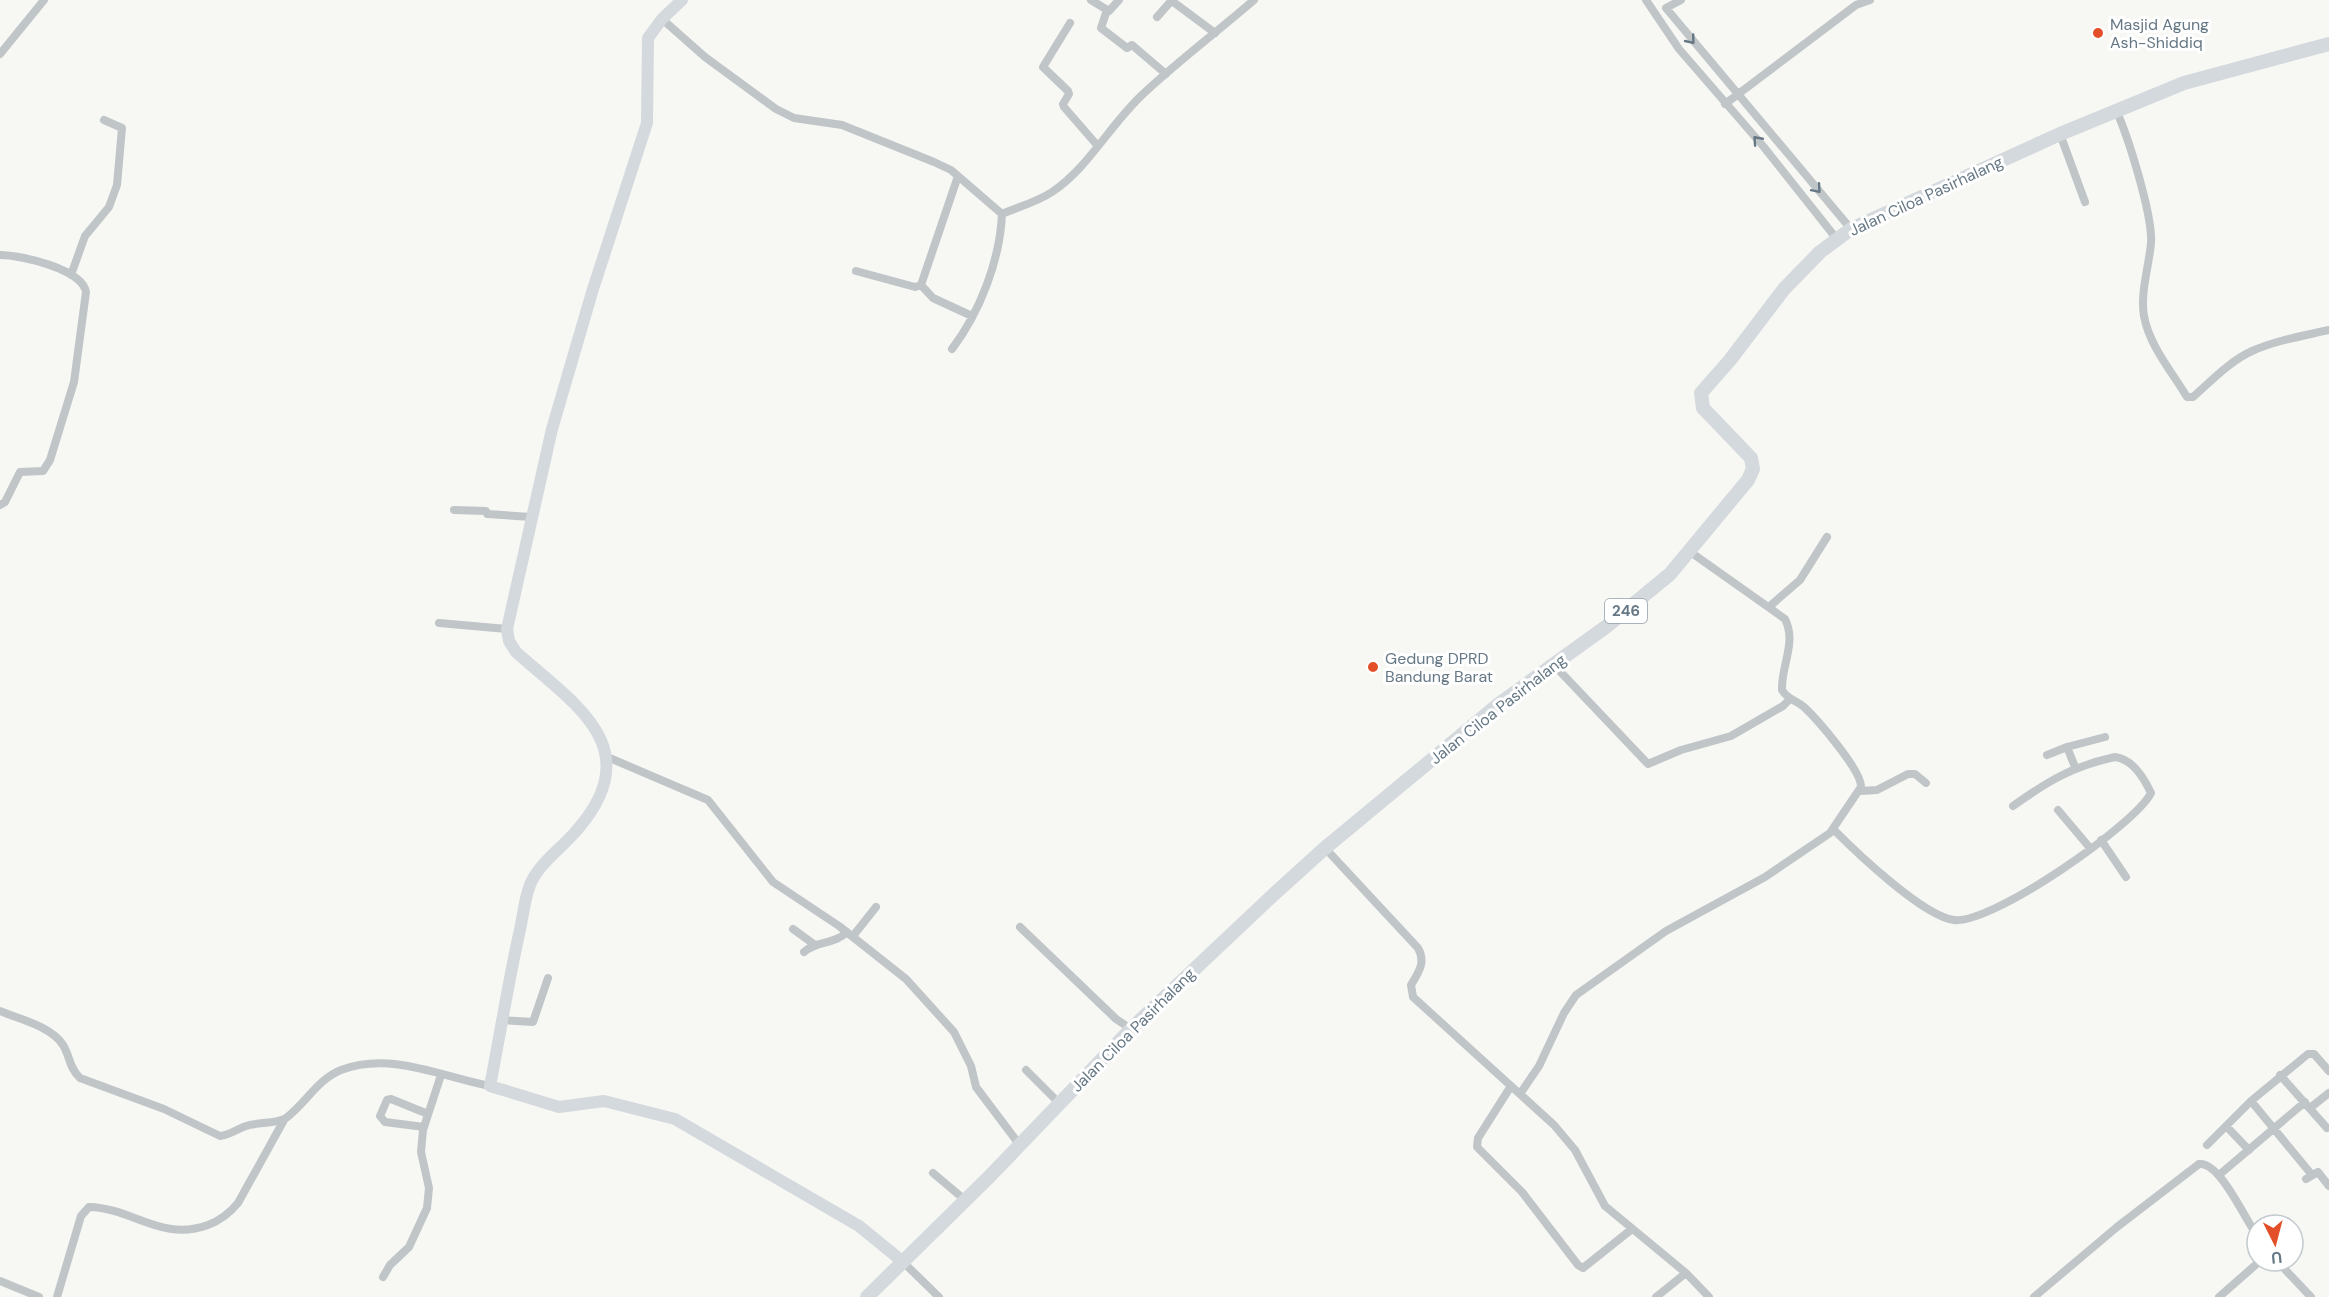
<svg xmlns="http://www.w3.org/2000/svg" width="2329" height="1297" font-family="'DM Sans',sans-serif">
	<style>
		.lines { fill: none; stroke-linecap: round; stroke-linejoin: round }
		.street { stroke: #c0c5c8; stroke-width: 8 }
		.secondary { stroke: #d4d9dd; stroke-width: 12 }
		.primary { stroke: #d4d9dd; stroke-width: 14 }
		.oneway { stroke: #667885 }
		.poi-dot { fill: #e24f29; stroke: #fff; stroke-width: 2 }
		.labels { text-anchor: middle; dominant-baseline: central; stroke-width: 6; stroke-linejoin: round; paint-order: stroke }
		.shield { fill: #fff; stroke: #94a0aa; stroke-width: 1.5 }
		.shield-label { font-size: 15px; font-weight: bold; fill: #667885 }
		.poi-label { font-size: 16px; fill: #667885; stroke: #fff; text-anchor: start }
		.street-label { font-size: 16px; fill: #667885; stroke: #fff }
	</style>
	<rect width="100%" height="100%" fill="#f7f7f4"/>
	<g class="lines">
		<path class="street" d="M1091 0 1109 11 1119 0
			M1646 0 1679 49 1763 146 1836 238
			M1681 0 1666 8 1851 229
			M1172 1 1215 33
			M1107 10 1101 28 1127 48 1132 45 1166 74
			M1157 17 1172 0
			M662 19 705 57 776 109 794 118 842 125 934 162 951 170 1002 214
			M1070 23 1043 67 1068 91 1069 94 1063 104 1064 107 1097 145
			M0 54 44 0
			M1725 104 1856 5 1870 0
			M2116 110C2128 136 2153 216 2151 243 2149 266 2140 293 2144 316 2149 345 2172 372 2187 397H2193C2211 381 2230 361 2252 351 2277 340 2303 336 2329 330
			M2060 134 2085 202
			M1002 214C1018 207 1037 202 1052 192 1088 168 1110 125 1142 95 1177 62 1217 32 1254 0
			M0 255C21 255 82 269 86 292L74 382 50 460 43 471 20 472 5 502 0 505
			M856 271 915 287 921 285 933 298 972 316
			M71 275 85 236 109 207 117 185 122 128 104 120
			M921 285 958 176
			M952 349C980 312 1000 260 1002 214
			M454 510 486 511 487 514 531 517
			M1770 606 1800 580 1827 537
			M439 623 507 629
			M1553 664 1648 764 1681 750 1731 736 1783 706 1790 699
			M2047 755 2067 747
			M605 756 708 800 773 882 839 926 906 979 954 1032 971 1066 976 1087 1019 1144
			M2075 767 2067 747 2105 737
			M1860 791 1877 790 1908 774H1915L1926 783
			M2058 810 2090 848
			M1834 830C1857 853 1923 916 1954 920 1991 925 2135 825 2151 793 2144 778 2133 759 2115 757 2073 766 2048 781 2013 806
			M2101 840 2126 877
			M1325 848 1418 948C1426 962 1419 972 1411 985L1413 997 1554 1125 1575 1150 1605 1206 1686 1273 1709 1297
			M1020 927 1116 1019 1131 1029
			M793 929 815 945
			M853 936 876 907
			M804 952C817 940 834 945 847 932
			M0 1011C19 1019 51 1026 63 1045 70 1056 69 1068 80 1078L164 1109 220 1136C230 1135 237 1129 246 1126 257 1122 277 1124 286 1118 305 1104 318 1079 341 1070 391 1051 442 1077 490 1086
			M501 1020 533 1022 548 978
			M1026 1070 1059 1103
			M2280 1075 2327 1128
			M1511 1086 1478 1138 1477 1147 1522 1192 1578 1265 1583 1268 1632 1229
			M1520 1094 1539 1066 1564 1013 1576 995 1666 931 1765 877 1830 833 1861 787C1862 771 1817 719 1804 707 1796 700 1788 700 1782 690 1781 665 1797 643 1785 619L1689 551
			M2251 1101 2312 1175
			M2310 1108 2329 1093
			M2226 1126 2249 1150
			M424 1127 385 1122 380 1116 387 1100 391 1099 428 1114
			M2207 1145 2251 1101 2308 1054H2314L2329 1071
			M933 1173 965 1200
			M2219 1175 2305 1102
			M2306 1179 2318 1172 2329 1186
			M902 1261 939 1297
			M2277 1261 2311 1297
			M383 1277 390 1265 409 1247 427 1208 429 1188 421 1152 423 1130 441 1075
			M0 1281 39 1297
			M57 1297 81 1216 89 1207C133 1208 161 1242 208 1225 221 1220 229 1214 238 1203L284 1120
			M1656 1297 1686 1273
			M2034 1297 2117 1227 2199 1164C2220 1161 2245 1220 2257 1235
			M2219 1297 2260 1261"/>
		<path class="secondary" d="M682 0 662 19 648 38 647 123 593 289 552 429 507 629 509 641 516 652C574 704 649 747 577 830 563 847 538 864 530 885 524 900 523 918 519 934 508 984 500 1035 490 1086L559 1107 604 1101 675 1119 859 1226 902 1261"/>
		<path class="primary" d="M867 1297 989 1177 1131 1029 1272 896 1325 848 1499 704 1607 626 1670 574 1748 480 1753 469 1751 458 1703 408 1701 393 1730 360 1784 289 1820 252 1851 229 2060 134 2184 83 2329 44"/>
	</g>
	<defs><path id="oneway-chevron" d="M-2-3.5L2.5 0L-2 3.5" fill="none" stroke-width="1.6" stroke-linecap="round" stroke-linejoin="round" transform="scale(1.5)"/></defs>
	<g class="oneway">
		<use href="#oneway-chevron" transform="translate(1691 40) rotate(51)"/>
		<use href="#oneway-chevron" transform="translate(1757 140) rotate(-132)"/>
		<use href="#oneway-chevron" transform="translate(1817 189) rotate(49)"/>
	</g>
	<g class="poi-dot">
		<circle cx="2098" cy="33" r="6"/>
		<circle cx="1373" cy="667" r="6"/>
	</g>
	<g class="labels">
		<rect class="shield" x="1605" y="599" width="42" height="24" rx="4.5"/>
		<g class="shield-label">
			<text x="1626" y="611">246</text>
		</g>
		<g class="poi-label">
			<text x="2110" y="24">Masjid Agung<tspan x="2110" dy="18">Ash-Shiddiq</tspan></text>
			<text x="1385" y="658">Gedung DPRD<tspan x="1385" dy="18">Bandung Barat</tspan></text>
		</g>
		<g class="street-label">
			<text transform="translate(1926 196) rotate(-25)">Jalan Ciloa Pasirhalang</text>
			<text transform="translate(1498 709) rotate(-38)">Jalan Ciloa Pasirhalang</text>
			<text transform="translate(1133 1030) rotate(-45)">Jalan Ciloa Pasirhalang</text>
		</g>
	</g>
	<g transform="translate(2275 1243) rotate(174)"><circle r="28" fill="#ffffff" stroke="#c2c9ce" stroke-width="1.5"/>
	<path d="M0-4.5L10 22L0 15L-10 22Z" fill="#e24f29"/>
	<text y="-9" font-size="16" font-weight="bold" text-anchor="middle" fill="#667885">U</text>
	</g>
</svg>
